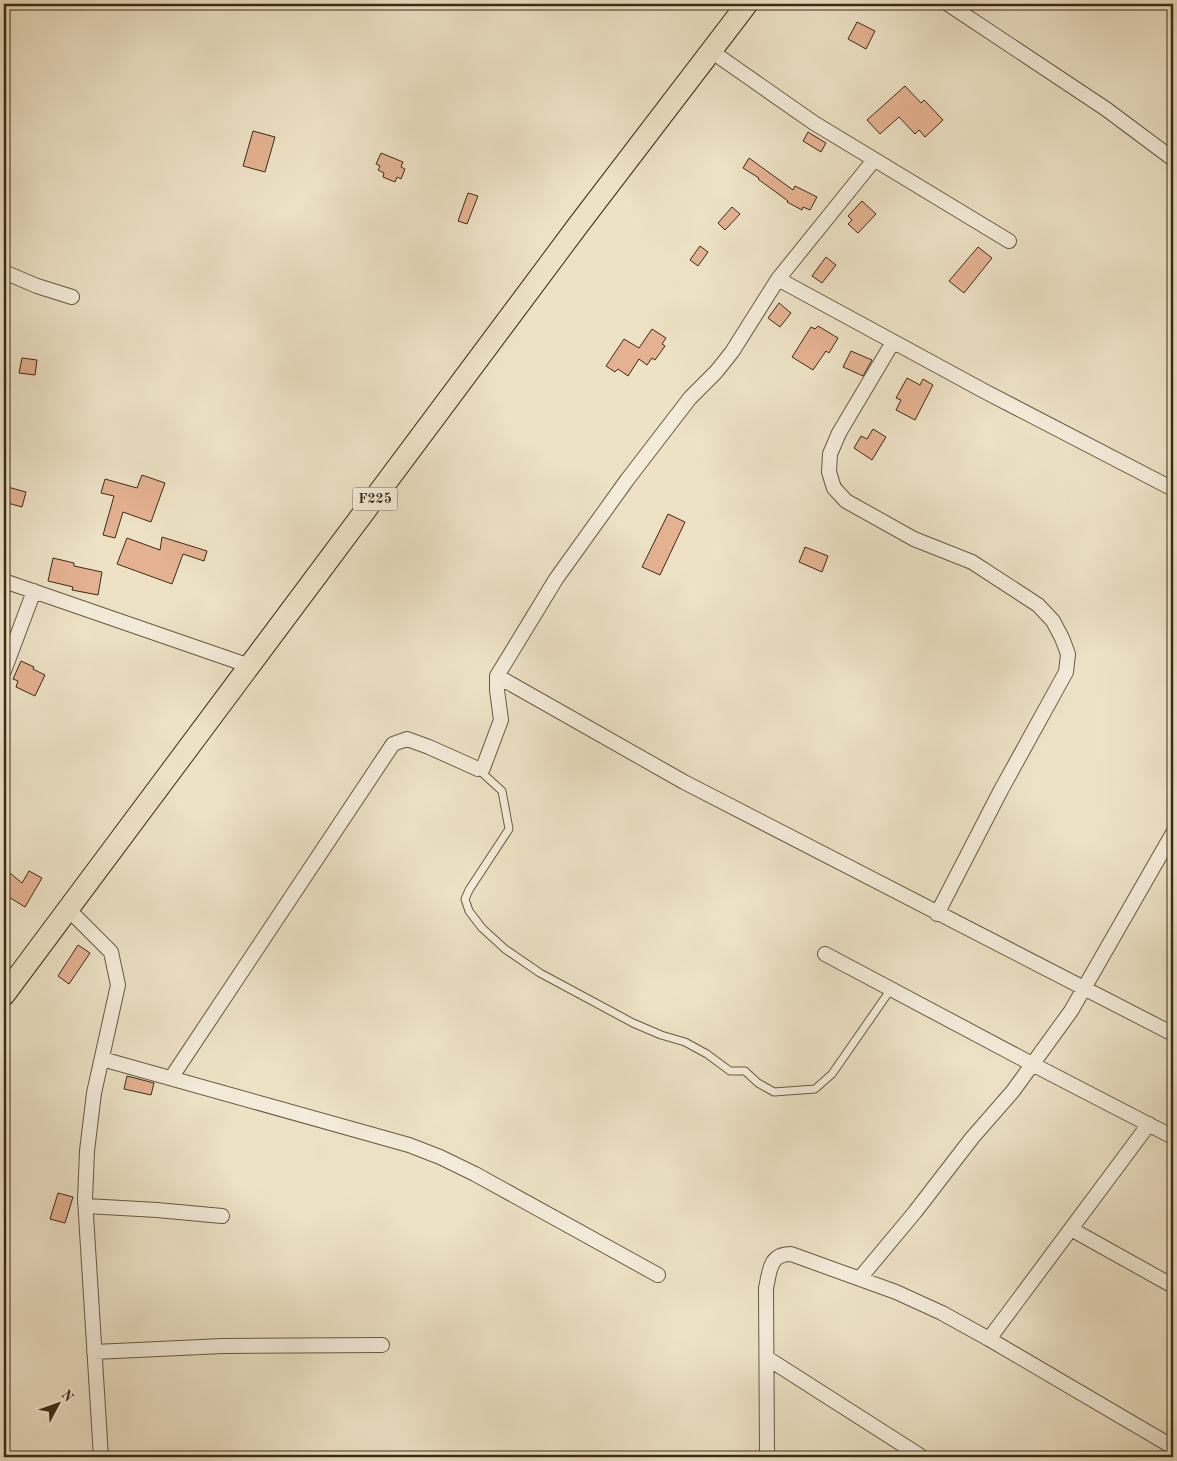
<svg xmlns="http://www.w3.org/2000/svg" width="1177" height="1461" font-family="'Old Standard TT',serif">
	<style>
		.building { fill: #e5b291; stroke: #3d2b14 }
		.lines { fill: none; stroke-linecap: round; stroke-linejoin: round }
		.service-casing { stroke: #695940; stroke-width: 9 }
		.minor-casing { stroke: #695940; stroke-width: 16 }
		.primary-casing { stroke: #3d2b14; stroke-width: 23 }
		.service { stroke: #f3ecda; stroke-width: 7 }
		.minor { stroke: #f3ecda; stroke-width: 14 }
		.primary { stroke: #ede2c6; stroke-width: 21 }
		.labels { text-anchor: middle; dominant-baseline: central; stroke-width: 4; stroke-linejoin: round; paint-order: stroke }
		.shield { fill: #f3ecda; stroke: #74654f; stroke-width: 1 }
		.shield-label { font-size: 14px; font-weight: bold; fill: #3d2b14 }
	</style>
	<rect width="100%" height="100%" fill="#ede2c6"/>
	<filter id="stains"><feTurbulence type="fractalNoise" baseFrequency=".004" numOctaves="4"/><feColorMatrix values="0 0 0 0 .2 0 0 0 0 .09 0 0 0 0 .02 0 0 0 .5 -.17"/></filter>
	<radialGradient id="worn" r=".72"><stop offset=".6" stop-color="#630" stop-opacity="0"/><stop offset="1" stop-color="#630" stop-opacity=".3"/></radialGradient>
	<path class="building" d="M857 22 875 31 866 49 848 39Z
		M905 86 921 103 924 100 943 120 925 137 919 130 915 134 899 117 880 134 867 120Z
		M253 131 275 137 265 172 243 166Z
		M808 132 826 143 821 152 803 141Z
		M381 153 403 162 401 167 405 169 401 179 397 177 395 182 383 177 384 173 378 170 380 166 376 164Z
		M749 158 793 190 795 186 817 197 810 210 803 207 802 210 787 202 788 201 758 179 759 178 743 168Z
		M468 193 478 196 467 224 458 221Z
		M862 201 876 214 858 233 848 224 852 220 848 216Z
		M732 207 740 214 725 230 718 223Z
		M700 246 708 252 698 266 690 260Z
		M978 247 992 258 964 293 949 281Z
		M826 257 836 265 822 283 812 276Z
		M779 303 791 313 780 327 768 318Z
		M818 326 838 338 829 353 826 351 813 370 792 357 811 327 815 329Z
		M652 329 666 338 662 344 665 346 655 360 652 358 647 365 639 359 628 376 618 369 615 372 606 366 624 339 639 348Z
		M851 351 872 360 863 376 843 367Z
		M22 358 37 360 35 375 19 373Z
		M907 378 920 385 923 379 933 385 915 420 896 410 901 400 896 398Z
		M873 429 886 437 872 460 854 448 861 436 867 439Z
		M142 475 165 483 151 522 123 512 115 538 103 535 114 496 101 493 105 479 137 488Z
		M4 486 26 492 22 507 4 502Z
		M668 514 685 522 660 575 642 567Z
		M162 537 207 551 204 561 183 554 172 584 117 564 127 538 160 550Z
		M805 547 828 556 822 572 799 562Z
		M53 558 74 563V566L102 572 98 595 72 590 73 587 48 581Z
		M21 661 34 667 33 669 45 675 35 696 16 687 18 681 13 679Z
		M4 868 22 883 29 871 42 878 25 907 4 894Z
		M78 945 90 953 69 984 58 976Z
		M127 1076 154 1083 151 1095 124 1089Z
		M58 1193 73 1197 65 1223 50 1219Z"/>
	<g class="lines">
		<g class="service-casing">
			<path id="service" d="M478 769 502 791 509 829 469 890 465 899 469 911 482 928 505 949 540 973 633 1023 661 1035 685 1042 707 1054 730 1071H745L758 1083 774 1092 815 1089 832 1074 891 989"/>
		</g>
		<g class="minor-casing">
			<path id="minor" d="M948 4 1106 109 1173 159
				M711 51 814 123 1009 241
				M4 272 37 286 72 297
				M778 279 984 391 1173 489
				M893 342 839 433 830 454 829 472 834 488 846 501 914 539 972 562 1038 605 1053 621 1062 638 1068 654 1066 672 1001 790 937 914
				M4 581 250 666
				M4 671 34 591
				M497 676 684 782 1173 1034
				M67 908 111 952 118 985 94 1093 87 1151 85 1199 101 1457
				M825 954 1032 1064 1173 1137
				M102 1059 409 1145 440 1157 475 1174 658 1275
				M171 1078 393 744 407 739 429 747 478 769 483 768 501 720 497 690V676L556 579 627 480 690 398 716 372 732 352 778 279 874 160
				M86 1206 157 1210 222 1216
				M1071 1229 1173 1286
				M860 1278 915 1212 972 1138 1013 1091 1071 1011 1173 833
				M989 1339 1173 1447
				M94 1352 223 1346 382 1345
				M767 1358 922 1457
				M767 1457 766 1288C770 1271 769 1254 791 1254L896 1292 942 1313 989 1339 1149 1124"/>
		</g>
		<g class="primary-casing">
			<path id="primary" d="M4 995 579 224 747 4"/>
		</g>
		<use href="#service" class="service"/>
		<use href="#minor" class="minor"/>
		<use href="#primary" class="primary"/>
	</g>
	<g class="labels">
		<rect class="shield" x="352.5" y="487.5" width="45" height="23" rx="4"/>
		<g class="shield-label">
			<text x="375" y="499">F225</text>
		</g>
	</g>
	<rect width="1177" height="1461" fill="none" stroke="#ede2c6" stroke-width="20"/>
	<rect x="5" y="5" width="1167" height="1451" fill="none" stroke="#3d2b14" stroke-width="2.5"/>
	<rect x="10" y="10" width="1157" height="1441" fill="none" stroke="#3d2b14"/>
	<g transform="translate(58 1404) rotate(49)" stroke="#f3ecda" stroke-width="4" paint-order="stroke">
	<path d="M0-4L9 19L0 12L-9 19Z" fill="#3d2b14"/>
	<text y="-8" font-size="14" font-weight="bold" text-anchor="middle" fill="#3d2b14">N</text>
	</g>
	<rect width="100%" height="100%" filter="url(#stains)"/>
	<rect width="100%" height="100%" fill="url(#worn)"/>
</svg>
